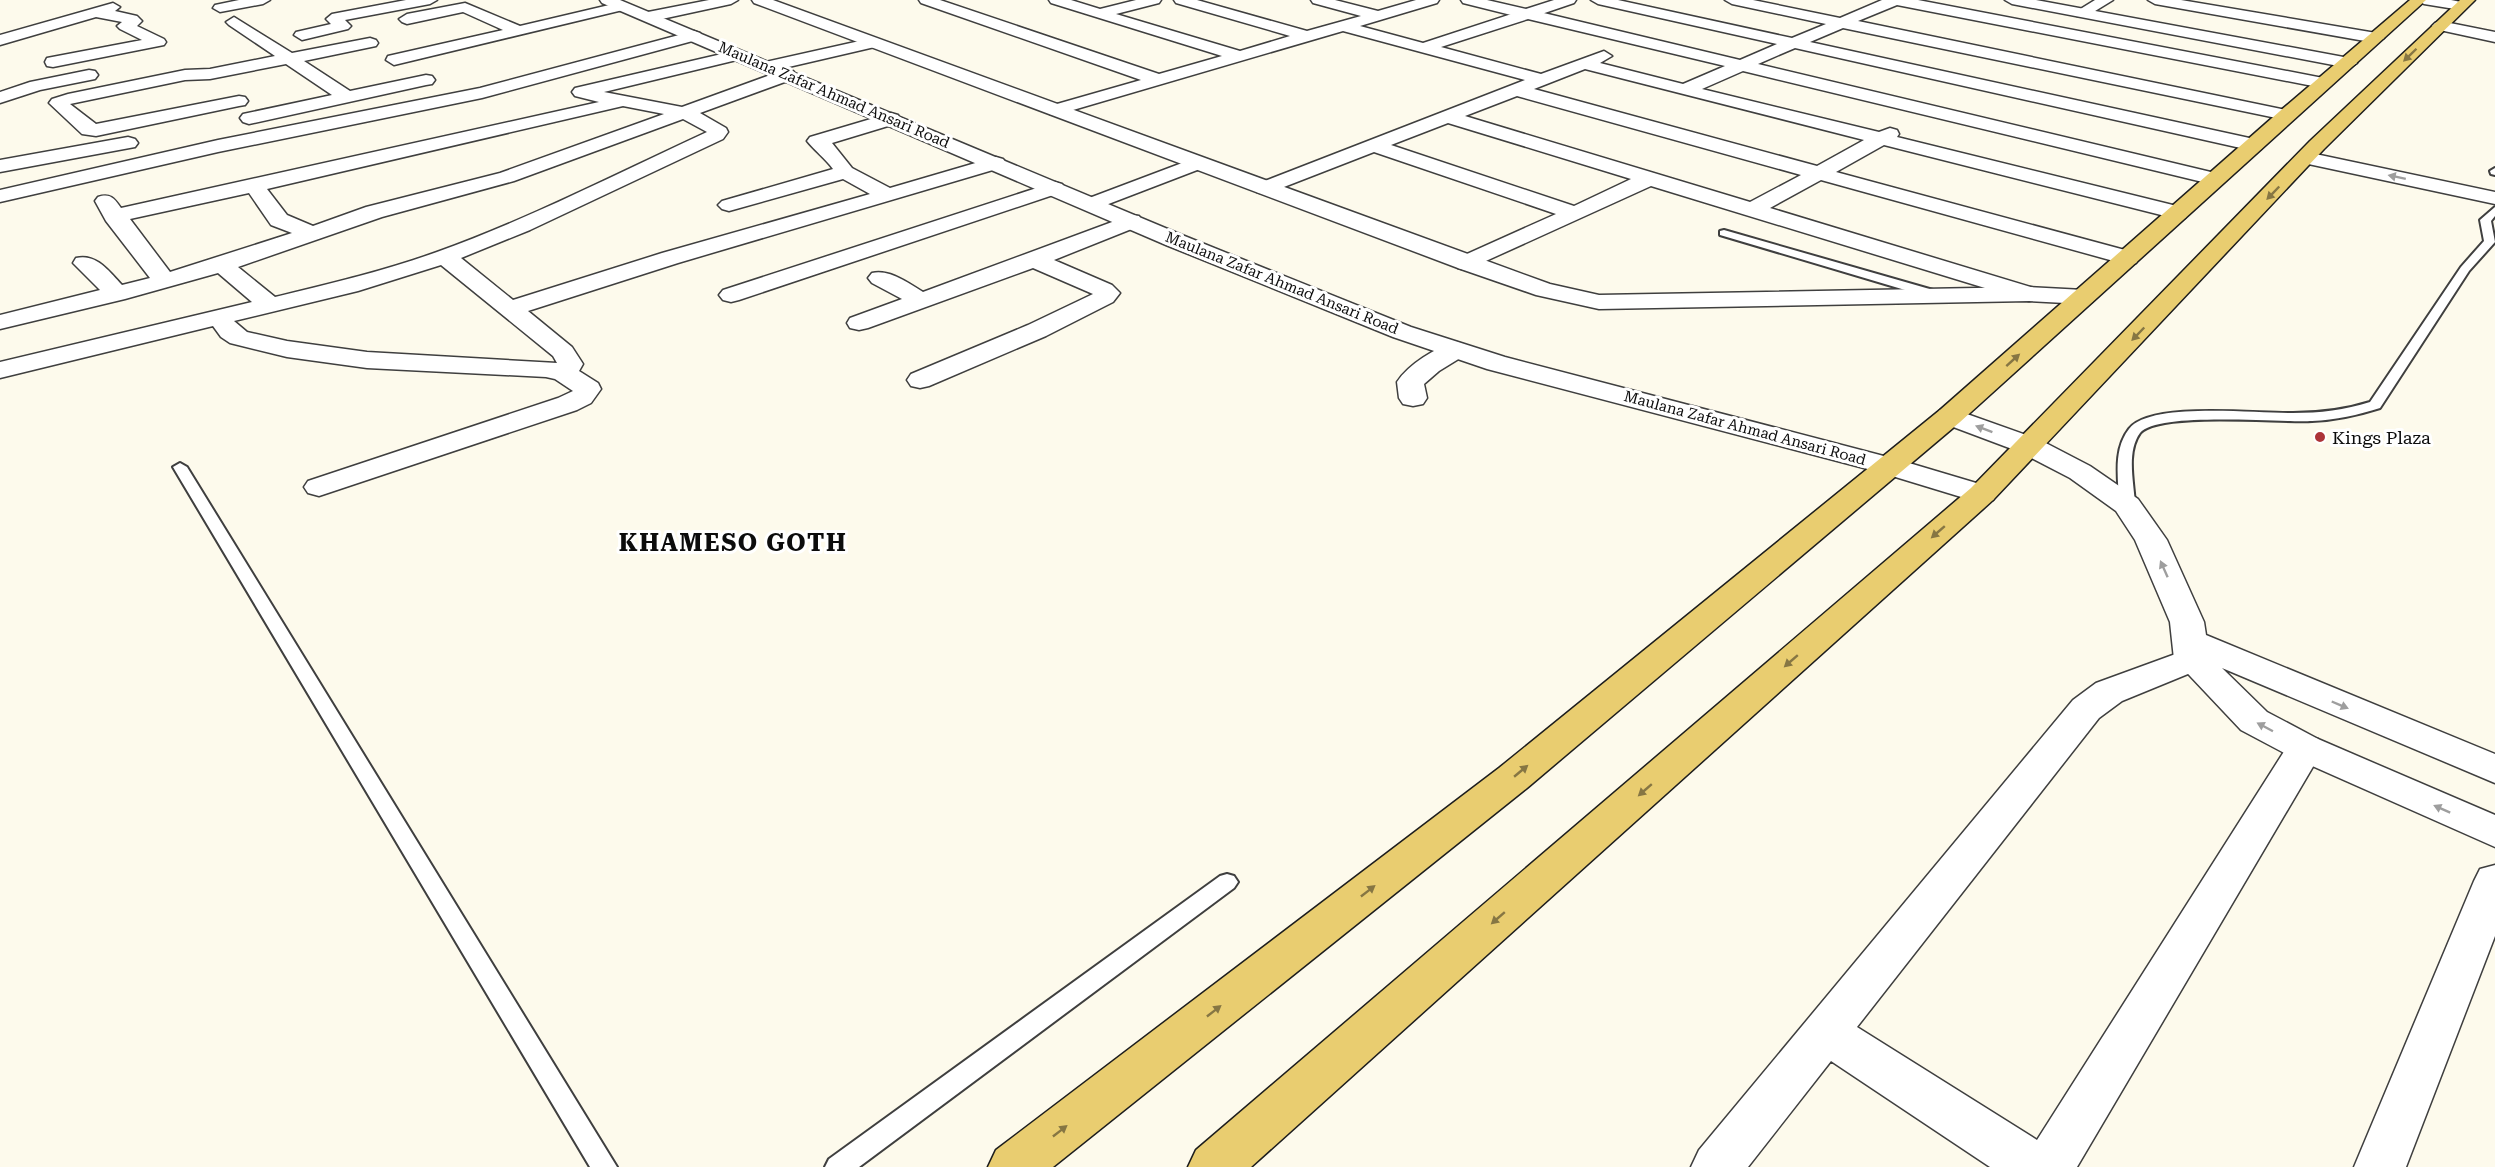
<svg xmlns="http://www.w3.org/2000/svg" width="2495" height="1167" font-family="'Roboto Serif',serif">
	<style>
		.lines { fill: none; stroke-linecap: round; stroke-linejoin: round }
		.service-casing { stroke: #3f3f3f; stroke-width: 4 }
		.minor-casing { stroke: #3f3f3f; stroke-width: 3 }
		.tertiary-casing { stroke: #3f3f3f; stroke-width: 3 }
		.primary-casing { stroke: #1d1d1d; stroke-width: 3 }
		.service { fill: #fff; fill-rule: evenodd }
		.minor { fill: #fff; fill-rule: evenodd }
		.tertiary { fill: #fff; fill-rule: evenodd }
		.primary { fill: #e9cd70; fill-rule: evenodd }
		.oneway { fill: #867643 }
		.oneway2 { fill: #9e9e9e }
		.poi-dot { fill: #ac3338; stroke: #fff; stroke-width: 2 }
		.labels { text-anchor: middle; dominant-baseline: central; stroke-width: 6; stroke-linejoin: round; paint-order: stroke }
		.far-street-label { font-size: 15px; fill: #0c0c0c; stroke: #fff }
		.poi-label { font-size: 18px; fill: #0c0c0c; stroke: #fff; text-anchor: start }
		.district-label { font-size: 24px; font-weight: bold; letter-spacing: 1.5px; fill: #0c0c0c; stroke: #fff }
	</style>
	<rect width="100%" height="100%" fill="#fdfaec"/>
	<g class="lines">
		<g class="service-casing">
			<path id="service" d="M2495 168V175L2491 174 2490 171Z
				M2495 207V216L2491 221 2495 242 2469 271 2380 408C2358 415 2336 420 2312 421 2280 423 2158 411 2140 433 2126 452 2134 483 2135 505L2132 508H2122L2119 505C2119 480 2112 451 2129 429 2150 401 2258 414 2293 413 2320 413 2345 410 2370 402L2461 267 2484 241 2480 220Z
				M1724 230 1940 292 1942 295 1940 298H1932L1720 235V231Z
				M180 463 187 467 617 1167H590L173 467Z
				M1227 874 1234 876 1238 882 1234 888 859 1167H825L829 1159 1220 876Z"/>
		</g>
		<g class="minor-casing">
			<path id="minor" d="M239 0H270L263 4 220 12 213 8 215 5Z
				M406 0H437L430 4 345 20 351 26 348 29 302 40 294 35 296 32 331 24 326 19 332 14Z
				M709 0H738L731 4 648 22 640 17 648 12Z
				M919 0H940L1159 74 1222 56 1051 3 1049 0H1071L1100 9 1136 0H1161L1159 3 1116 14 1240 51 1290 36 1176 3 1174 0H1197L1307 31 1361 16 1313 3 1311 0H1335L1378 11 1416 0H1439L1437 3 1360 26 1423 43 1527 9 1740 60 1777 44 1598 4 1591 0H1618L1792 38 1826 24 1732 4 1725 0H1753L1840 18 1882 0H1918L2323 78 2329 79 2332 83 2329 87 2323 88 1897 5 1858 21 2286 110 2292 111 2295 115 2292 119 2286 120 1843 28 1810 42 2254 139 2261 141 2264 145 2261 149 2254 151 1795 48 1758 64 2215 173 2222 175 2225 179 2222 183 2215 185 1743 71 1702 89 1879 132 1890 128 1897 130 1899 134 1897 137 2185 208 2188 213 2185 218 2177 219 1884 145 1836 172 2136 253 2139 258 2136 263 2128 265 1821 180 1770 208 2037 289 2041 294 2037 299 2029 301 2021 299 1651 186 1466 270 1458 268 1455 263 1458 258 1556 214 1374 152 1271 192 1264 194 1257 192 1254 188 1257 184 1525 80 1343 31 1056 115 1050 114 1047 110 1050 106 1141 80 921 3ZM1528 19 1725 66 1683 84 1600 63 1612 56 1604 51 1541 74 1441 47ZM1585 69 1864 140 1817 166 1534 89ZM1517 96 1801 175 1750 202 1465 116ZM1448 123 1631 179 1574 206 1391 145Z
				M2095 0H2113L2087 16H2077L2074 13Z
				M2148 0H2181L2376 33 2384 38 2376 43 2155 4Z
				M2417 0H2451L2466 3 2468 6 2461 10 2424 4Z
				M622 2 629 6 627 9 394 65 386 60 388 56 503 30 463 12 407 24 402 22 399 19 407 14 465 3 520 26Z
				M113 3 120 7 115 11 137 16 142 21 137 26 164 39 166 42 164 45 53 67 47 66 45 62 47 58 142 40 120 29 117 26 122 22 96 17 0 45V35Z
				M234 17 292 53 370 38 376 40 378 43 376 46 304 61 350 91 426 75 432 76 435 80 432 84 426 85 249 124 243 122 240 118 243 114 332 95 286 64 210 79 185 80 70 104 96 124 239 96 245 97 248 101 245 105 239 106 96 136 82 134 49 103 52 99 68 94 185 70 210 69 275 56 229 25 226 22Z
				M2440 21 2495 32V42L2435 29 2432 26 2435 23Z
				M694 31 700 33 702 36 700 39 482 98 218 152 0 202V190L218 140 480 88Z
				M873 38 881 43 879 46 767 72 759 67 761 63Z
				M739 50 747 55 745 58 604 92 682 107 781 71H793L796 75 793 79 700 113 726 128 728 132 723 139 530 230 461 258 513 300 662 253 870 194 843 179 729 211 722 209 718 205 722 201 833 169C825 158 815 151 807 141L810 137 891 113 898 115 900 119 898 123 832 143 852 168 890 188 996 157 1003 159 1006 163 1003 167 678 263 528 311 572 347 583 364 579 371 598 383 601 389 591 403 577 410 319 496 308 493 304 487 308 481 558 398 573 391 555 379 546 377 367 368 287 357 230 343 221 337 213 326 0 378V362L252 302 218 273 125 299 0 329V315L100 290 73 263 76 258C96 253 109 271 122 285L150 278 106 221 95 201 98 197C110 193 114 198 121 208L599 102 575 96 572 92 575 88ZM623 106 664 114 500 173 366 207 313 226 287 215 267 189ZM683 119 707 132C618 173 529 219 437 252 384 271 329 284 275 297L238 267 382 217 514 181ZM249 193 271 225 292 233 170 272 130 219ZM441 265 553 356 557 363 367 352 287 341 247 332 234 321 358 291Z
				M89 70 95 71 98 75 95 79 40 90 0 103V92L30 82Z
				M128 137 135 139 138 143 135 147 0 172V160Z
				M1198 157 1205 159 1208 163 1205 167 1098 208 1091 210 1084 208 1080 204 1084 200Z
				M1055 182 1062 184 1065 188 1062 192 739 300 731 302 723 300 719 295 723 290Z
				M1131 215 1139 216 1142 221 1139 226 1054 260 1112 285 1120 293 1113 302 1046 336 929 386 920 388 911 386 907 380 911 374 1028 325 1093 294 1033 268 868 328 859 330 850 328 847 323 850 318 902 299 872 283 868 278 872 273C890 269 908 283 923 292Z
				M1456 342 1465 345 1469 350 1465 355 1439 371 1424 384 1427 398 1423 404 1413 406 1403 404 1399 398 1397 382C1409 364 1435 348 1456 342Z
				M2192 648 2205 651 2210 659 2205 667 2122 701 2099 718 1857 1027 2037 1140 2292 739 2305 735 2318 739 2324 748 2077 1167H1990L1831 1061 1748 1167H1691L1699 1150 2073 700 2096 683Z
				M2495 865V936L2406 1167H2354L2474 881 2480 869Z"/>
		</g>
		<g class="tertiary-casing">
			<path id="tertiary" d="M600 0H620L1182 235 1411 327 1505 357 1899 460 1993 488 1997 494 1993 500 1982 503 1971 500 1879 472 1487 369 1393 337 1166 245 602 3Z
				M752 0H773L1550 284 1599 295 2029 287 2084 290 2092 292 2096 297 2092 302 2084 304 2029 301 1599 309 1536 295 1458 268 754 3Z
				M1461 0H1487L1526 9 1554 0H1576L1574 3 1527 19 1463 3Z
				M2005 0H2036L2349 58 2357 63 2349 68 2012 4Z
				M2306 152 2495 192V204L2299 162 2296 158 2299 154Z
				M1950 408 2040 440 2090 466 2138 499 2167 540 2204 622 2206 635 2495 754V783L2222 668 2267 712 2318 739 2495 815V847L2292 757 2241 730 2174 659 2170 622 2135 540 2116 511 2070 478 2020 452 1940 422 1936 416 1940 410Z"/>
		</g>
		<g class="primary-casing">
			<path id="primary" d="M2410 0H2426L1960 422 1527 788 1053 1167H988L996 1150 1499 768 1940 410 2280 111Z
				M2460 0H2475L2324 149 1993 500 1251 1167H1188L1196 1150 1971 488 2310 141Z"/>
		</g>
		<use href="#service" class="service"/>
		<use href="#minor" class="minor"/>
		<use href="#tertiary" class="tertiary"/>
		<use href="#primary" class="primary"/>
	</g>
	<defs><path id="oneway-solid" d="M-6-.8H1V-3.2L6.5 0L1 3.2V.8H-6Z" transform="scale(1.5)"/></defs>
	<g class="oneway">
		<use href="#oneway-solid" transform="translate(2410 55) rotate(136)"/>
		<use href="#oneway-solid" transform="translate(2273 193) rotate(134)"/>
		<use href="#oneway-solid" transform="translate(2138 334) rotate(134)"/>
		<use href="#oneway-solid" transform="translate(2013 360) rotate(-42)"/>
		<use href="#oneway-solid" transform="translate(1938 532) rotate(139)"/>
		<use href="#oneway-solid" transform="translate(1791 661) rotate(139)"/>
		<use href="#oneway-solid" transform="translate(1521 771) rotate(-40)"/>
		<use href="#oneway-solid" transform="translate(1645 790) rotate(139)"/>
		<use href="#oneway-solid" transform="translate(1368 891) rotate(-38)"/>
		<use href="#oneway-solid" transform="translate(1498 918) rotate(139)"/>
		<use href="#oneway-solid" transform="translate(1214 1011) rotate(-38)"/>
		<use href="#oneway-solid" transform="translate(1060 1131) rotate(-38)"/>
	</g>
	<g class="oneway2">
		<use href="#oneway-solid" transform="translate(2397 177) rotate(-168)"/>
		<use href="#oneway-solid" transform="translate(1984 429) rotate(-159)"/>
		<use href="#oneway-solid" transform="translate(2164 569) rotate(-114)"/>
		<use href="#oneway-solid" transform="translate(2340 705) rotate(23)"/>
		<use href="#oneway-solid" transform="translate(2265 727) rotate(-152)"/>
		<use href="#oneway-solid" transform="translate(2442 809) rotate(-156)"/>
	</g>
	<circle class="poi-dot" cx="2320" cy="437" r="6"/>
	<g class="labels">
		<g class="far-street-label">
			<text transform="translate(834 95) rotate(23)">Maulana Zafar Ahmad Ansari Road</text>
			<text transform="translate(1282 283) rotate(22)">Maulana Zafar Ahmad Ansari Road</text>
			<text transform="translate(1745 428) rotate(15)">Maulana Zafar Ahmad Ansari Road</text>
		</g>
		<g class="poi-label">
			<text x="2332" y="437">Kings Plaza</text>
		</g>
		<g class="district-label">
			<text x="733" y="543">KHAMESO GOTH</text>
		</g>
	</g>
</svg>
